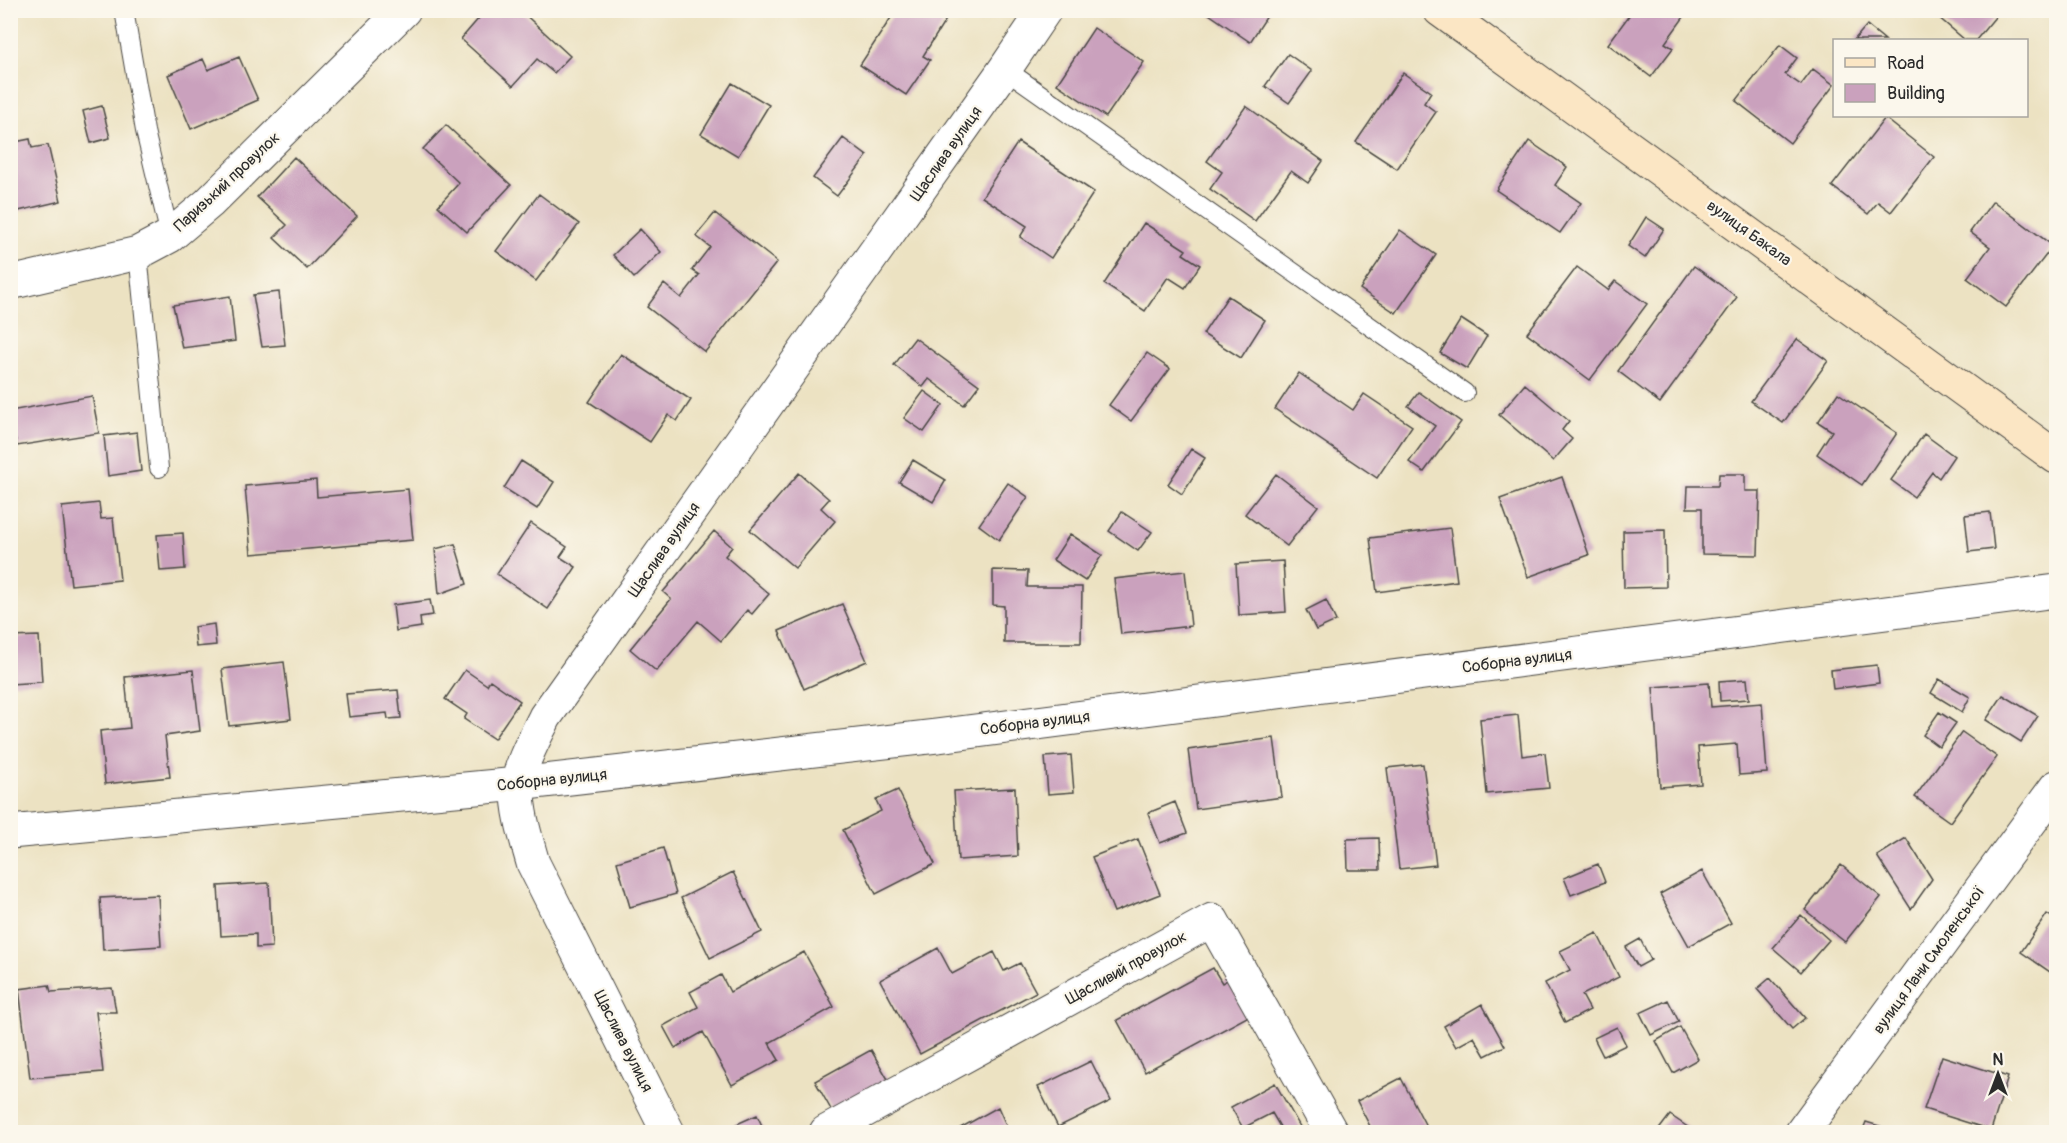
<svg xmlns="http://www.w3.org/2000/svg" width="2067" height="1143" font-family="Pangolin,sans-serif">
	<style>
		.building { fill: #caa1bd }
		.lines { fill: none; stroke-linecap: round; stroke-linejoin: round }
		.lane-casing { stroke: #484642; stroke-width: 20 }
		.street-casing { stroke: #484642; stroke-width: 35 }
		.secondary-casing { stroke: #484642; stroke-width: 35 }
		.lane { stroke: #fff; stroke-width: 18 }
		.street { stroke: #fff; stroke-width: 33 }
		.secondary { stroke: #fbe6c4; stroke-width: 33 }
		.labels { text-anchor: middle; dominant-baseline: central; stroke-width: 4.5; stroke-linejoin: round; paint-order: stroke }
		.street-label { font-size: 16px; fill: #2b2b2b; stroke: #fbf7ec }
	</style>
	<rect width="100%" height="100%" fill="#fbf7ec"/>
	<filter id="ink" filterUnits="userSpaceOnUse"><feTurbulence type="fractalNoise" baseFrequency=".0167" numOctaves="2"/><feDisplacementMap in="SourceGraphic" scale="12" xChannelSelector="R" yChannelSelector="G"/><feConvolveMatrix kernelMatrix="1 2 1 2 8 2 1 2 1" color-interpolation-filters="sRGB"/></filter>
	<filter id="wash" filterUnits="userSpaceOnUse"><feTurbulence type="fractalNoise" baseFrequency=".008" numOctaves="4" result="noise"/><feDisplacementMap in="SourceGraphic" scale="24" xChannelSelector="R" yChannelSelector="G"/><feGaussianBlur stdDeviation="1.35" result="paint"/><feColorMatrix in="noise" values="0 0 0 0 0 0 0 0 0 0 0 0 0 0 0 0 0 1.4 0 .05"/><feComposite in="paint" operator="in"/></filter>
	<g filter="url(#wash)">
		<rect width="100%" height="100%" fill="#ece2c2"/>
		<g id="blocks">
			<path class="building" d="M486 10H520L570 56 554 73 537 59 513 86 461 39Z
				M896 10H952L923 56 930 60 906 95 860 65Z
				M1203 10H1271L1250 42Z
				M1633 10H1689L1665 43 1673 48 1651 77 1608 44Z
				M1930 10H2001L1976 40H1965Z
				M1867 25 1885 40H1854Z
				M1094 28 1144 62 1106 117 1057 84Z
				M1780 45 1797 58 1785 74 1801 85 1813 69 1834 85 1790 143 1736 101Z
				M1288 54 1312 71 1289 103 1265 86Z
				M239 57 258 100 191 129 168 75 203 59 208 70Z
				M1403 73 1431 92 1424 103 1436 112 1397 169 1356 142Z
				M732 83 769 105 738 156 701 134Z
				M102 106 110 138 91 143 83 111Z
				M1246 106 1323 161 1308 183 1291 171 1255 221 1210 189 1222 172 1207 161Z
				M1885 118 1934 157 1891 212 1878 202 1868 214 1832 186Z
				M446 125 511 185 467 232 438 206 459 183 423 149Z
				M843 138 867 156 837 196 813 178Z
				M30 139 32 148 48 145 61 201 10 213V143Z
				M1529 141 1567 167 1555 185 1581 203 1560 233 1496 190Z
				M1018 142 1094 192 1051 258 1020 237 1027 226 982 197Z
				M294 157 357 216 307 269 274 238 287 225 257 197Z
				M539 194 579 224 536 281 496 251Z
				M1993 201 2053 246 2006 307 1967 278 1990 247 1970 232Z
				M715 213 777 262 705 352 647 307 664 284 681 298 699 275 692 270 710 247 696 236Z
				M1646 217 1664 229 1645 258 1628 246Z
				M1144 223 1186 250 1183 254 1200 265 1185 288 1168 277 1145 311 1104 284Z
				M640 229 661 252 634 278 613 255Z
				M1400 230 1436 255 1396 313 1360 289Z
				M1694 266 1737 297 1660 403 1618 371Z
				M1577 267 1608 290 1615 281 1647 304 1590 380 1527 333Z
				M279 292 285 345 262 347 253 295Z
				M230 296 235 341 182 348 173 305Z
				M1228 296 1265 320 1241 358 1203 334Z
				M1461 319 1487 336 1467 369 1440 353Z
				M915 338 979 385 964 405 929 379 923 387 894 365Z
				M1797 339 1828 361 1783 423 1751 401Z
				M1147 353 1170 369 1131 421 1109 405Z
				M621 354 691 400 677 421 668 415 650 442 589 402Z
				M1299 373 1353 410 1364 394 1412 426 1377 478 1275 409Z
				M1525 384 1569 421 1562 430 1572 439 1553 461 1499 415Z
				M924 391 943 405 924 432 904 418Z
				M1419 392 1461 422 1424 472 1409 462 1435 426 1408 406Z
				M1838 393 1897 433 1862 485 1817 454 1832 431 1818 422Z
				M92 396 99 433 17 446 10 411Z
				M137 432 141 471 108 476 104 436Z
				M1924 434 1954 456 1939 478 1932 472 1914 497 1891 480Z
				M1191 449 1205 458 1182 494 1168 484Z
				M913 460 946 480 933 502 899 482Z
				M521 461 554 482 537 509 504 488Z
				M799 473 829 499 821 508 835 521 795 568 750 530Z
				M1276 474 1318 506 1287 546 1245 514Z
				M1719 474H1745V491H1760L1758 555 1702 554V508H1687L1688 486H1718Z
				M1562 477 1589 555 1528 577 1500 499Z
				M316 480 317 497 408 489 413 540 251 554 245 486Z
				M1008 483 1028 497 999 540 979 525Z
				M99 503 101 519 113 518 120 580 71 585 62 507Z
				M1122 512 1152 532 1138 551 1109 531Z
				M1990 512 1994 549 1969 552 1965 515Z
				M531 523 567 547 560 557 576 567 548 609 497 574Z
				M1450 528 1457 581 1377 592 1370 538Z
				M1665 530 1666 587 1624 588 1623 531Z
				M714 531 732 547 725 556 769 594 752 614 747 610 721 641 698 621 656 671 630 649 671 599 663 592Z
				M183 533 185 569 160 571 157 535Z
				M1070 534 1102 555 1085 581 1053 560Z
				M455 544 467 584 439 594 435 549Z
				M1283 561 1286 612 1239 615 1236 564Z
				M993 570 1028 571 1027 587H1082L1081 643H1004V606L993 605Z
				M1185 571 1191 626 1121 634 1114 579Z
				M430 600 433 615 420 617 421 627 396 631 393 605Z
				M1326 600 1336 621 1316 630 1306 610Z
				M842 604 867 661 804 689 779 631Z
				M214 624 216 645 196 647 194 627Z
				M39 636 42 682 10 684V637Z
				M284 662 291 719 229 726 222 669Z
				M1877 665 1879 683 1833 689 1831 670Z
				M193 670 200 731 165 736 170 777 105 784 100 731 130 728 125 677Z
				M465 670 487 685 490 680 520 701 494 739 464 719 467 714 445 699Z
				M1747 679 1749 699 1720 701 1719 681Z
				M1939 679 1970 697 1962 712 1931 693Z
				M1709 683 1711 707 1762 703 1767 773 1739 775 1737 744 1698 747 1701 784 1660 787 1653 687Z
				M398 690 401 718 388 719 387 713 349 717 346 694Z
				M2003 695 2038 716 2021 742 1986 720Z
				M1939 712 1956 723 1939 747 1923 735Z
				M1518 715 1522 756 1545 753 1549 788 1487 794 1480 719Z
				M1962 732 1997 757 1950 822 1915 797Z
				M1274 738 1282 797 1196 809 1188 750Z
				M1071 755 1074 792 1048 794 1045 757Z
				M1423 764 1436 865 1399 869 1387 768Z
				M1015 788 1018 856 958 860 954 791Z
				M898 790 935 864 876 894 843 830 881 811 876 800Z
				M1175 802 1187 833 1160 843 1148 813Z
				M1379 838 1380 870H1348L1347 839Z
				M1906 838 1932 879 1911 909 1877 856Z
				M1138 839 1160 894 1114 912 1092 857Z
				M663 848 676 894 630 907 617 862Z
				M1598 864 1605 882 1571 895 1564 878Z
				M1841 865 1881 897 1845 942 1805 910Z
				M1702 871 1731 923 1689 946 1660 894Z
				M733 872 762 932 710 958 681 898Z
				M269 883 272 947 256 948V934L221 936 218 886Z
				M158 895 161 946 103 950 100 898Z
				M2047 914 2056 920V976L2021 952Z
				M1801 915 1829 940 1801 972 1773 948Z
				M1597 933 1619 977 1582 995 1590 1010 1565 1023 1545 983 1570 970 1560 951Z
				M1640 939 1651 960 1638 967 1626 947Z
				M938 948 952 974 994 952 1004 971 1020 963 1036 992 920 1054 880 980Z
				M804 952 834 1007 769 1043 779 1060 732 1085 703 1032 675 1048 663 1026 698 1007 690 992 721 975 730 992Z
				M1213 968 1222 983 1229 979 1249 1016 1145 1072 1117 1020Z
				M1770 978 1805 1018 1792 1029 1757 989Z
				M49 985 51 992 112 988 116 1012H96L103 1072 30 1078 19 989Z
				M1668 1000 1679 1022 1651 1035 1640 1013Z
				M1482 1004 1505 1046 1485 1056 1474 1037 1456 1047 1444 1026Z
				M1617 1027 1626 1045 1603 1056 1594 1038Z
				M1680 1027 1698 1059 1673 1073 1656 1041Z
				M871 1050 889 1081 833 1113 815 1081Z
				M1942 1056 2008 1077 1991 1130 1924 1109Z
				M1091 1061 1111 1101 1058 1127 1038 1087Z
				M1401 1078 1428 1130 1429 1132H1373L1357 1101Z
				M1275 1083 1303 1132H1283L1272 1113 1243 1128 1231 1107Z
				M998 1107 1009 1132H953Z
				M757 1115 765 1132H719Z
				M1670 1115 1695 1132H1657Z
				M1866 1122 1899 1132H1862Z"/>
		</g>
	</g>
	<g filter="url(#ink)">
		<use href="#blocks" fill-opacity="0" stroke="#484642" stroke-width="1.5"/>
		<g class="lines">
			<g class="lane-casing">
				<path id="lane" d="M124 10 145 131 170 236
					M1005 69 1465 393
					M138 253 159 468"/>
			</g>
			<g class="street-casing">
				<path id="street" d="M10 283 138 253 170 236 209 203 404 10
					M10 832 518 784 937 736 2056 591
					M668 1132 533 863C526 838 517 811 518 786 518 767 537 734 545 717L1005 69 1045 10
					M826 1132 1212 920 1331 1132
					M1802 1132 2056 787"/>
			</g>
			<g class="secondary-casing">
				<path id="secondary" d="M1440 10 2056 457"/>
			</g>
			<use href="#lane" class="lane"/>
			<use href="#street" class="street"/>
			<use href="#secondary" class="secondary"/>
		</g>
	</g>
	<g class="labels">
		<g class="street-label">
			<text transform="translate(946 154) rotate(-55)">Щаслива вулиця</text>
			<text transform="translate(227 182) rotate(-43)">Паризький провулок</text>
			<text transform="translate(1749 233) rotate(36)">вулиця Бакала</text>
			<text transform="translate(664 550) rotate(-55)">Щаслива вулиця</text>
			<text transform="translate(1517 661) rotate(-7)">Соборна вулиця</text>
			<text transform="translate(1035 723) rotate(-7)">Соборна вулиця</text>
			<text transform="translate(552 780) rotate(-6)">Соборна вулиця</text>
			<text transform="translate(1929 960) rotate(-54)">вулиця Лани Смоленської</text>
			<text transform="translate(1126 968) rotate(-29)">Щасливий провулок</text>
			<text transform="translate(623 1041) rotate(63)">Щаслива вулиця</text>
		</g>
	</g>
	<rect width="2067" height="1143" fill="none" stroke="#fbf7ec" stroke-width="36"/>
	<rect x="1833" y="39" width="195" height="78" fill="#fbf7ec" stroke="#a8a59f" stroke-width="1.5"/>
	<rect x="1845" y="58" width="30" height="9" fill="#fbe6c4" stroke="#a8a59f" stroke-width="1.5"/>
	<text x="1887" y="69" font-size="18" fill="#2b2b2b">Road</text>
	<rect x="1845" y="84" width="30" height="18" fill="#caa1bd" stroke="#a8a59f" stroke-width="1.5"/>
	<text x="1887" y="99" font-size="18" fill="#2b2b2b">Building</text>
	<g transform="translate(1998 1074)" stroke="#fbf7ec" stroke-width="4.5" paint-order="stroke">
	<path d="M0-4.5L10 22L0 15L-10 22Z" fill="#2b2b2b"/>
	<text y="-9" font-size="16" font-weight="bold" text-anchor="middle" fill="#2b2b2b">N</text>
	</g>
</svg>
